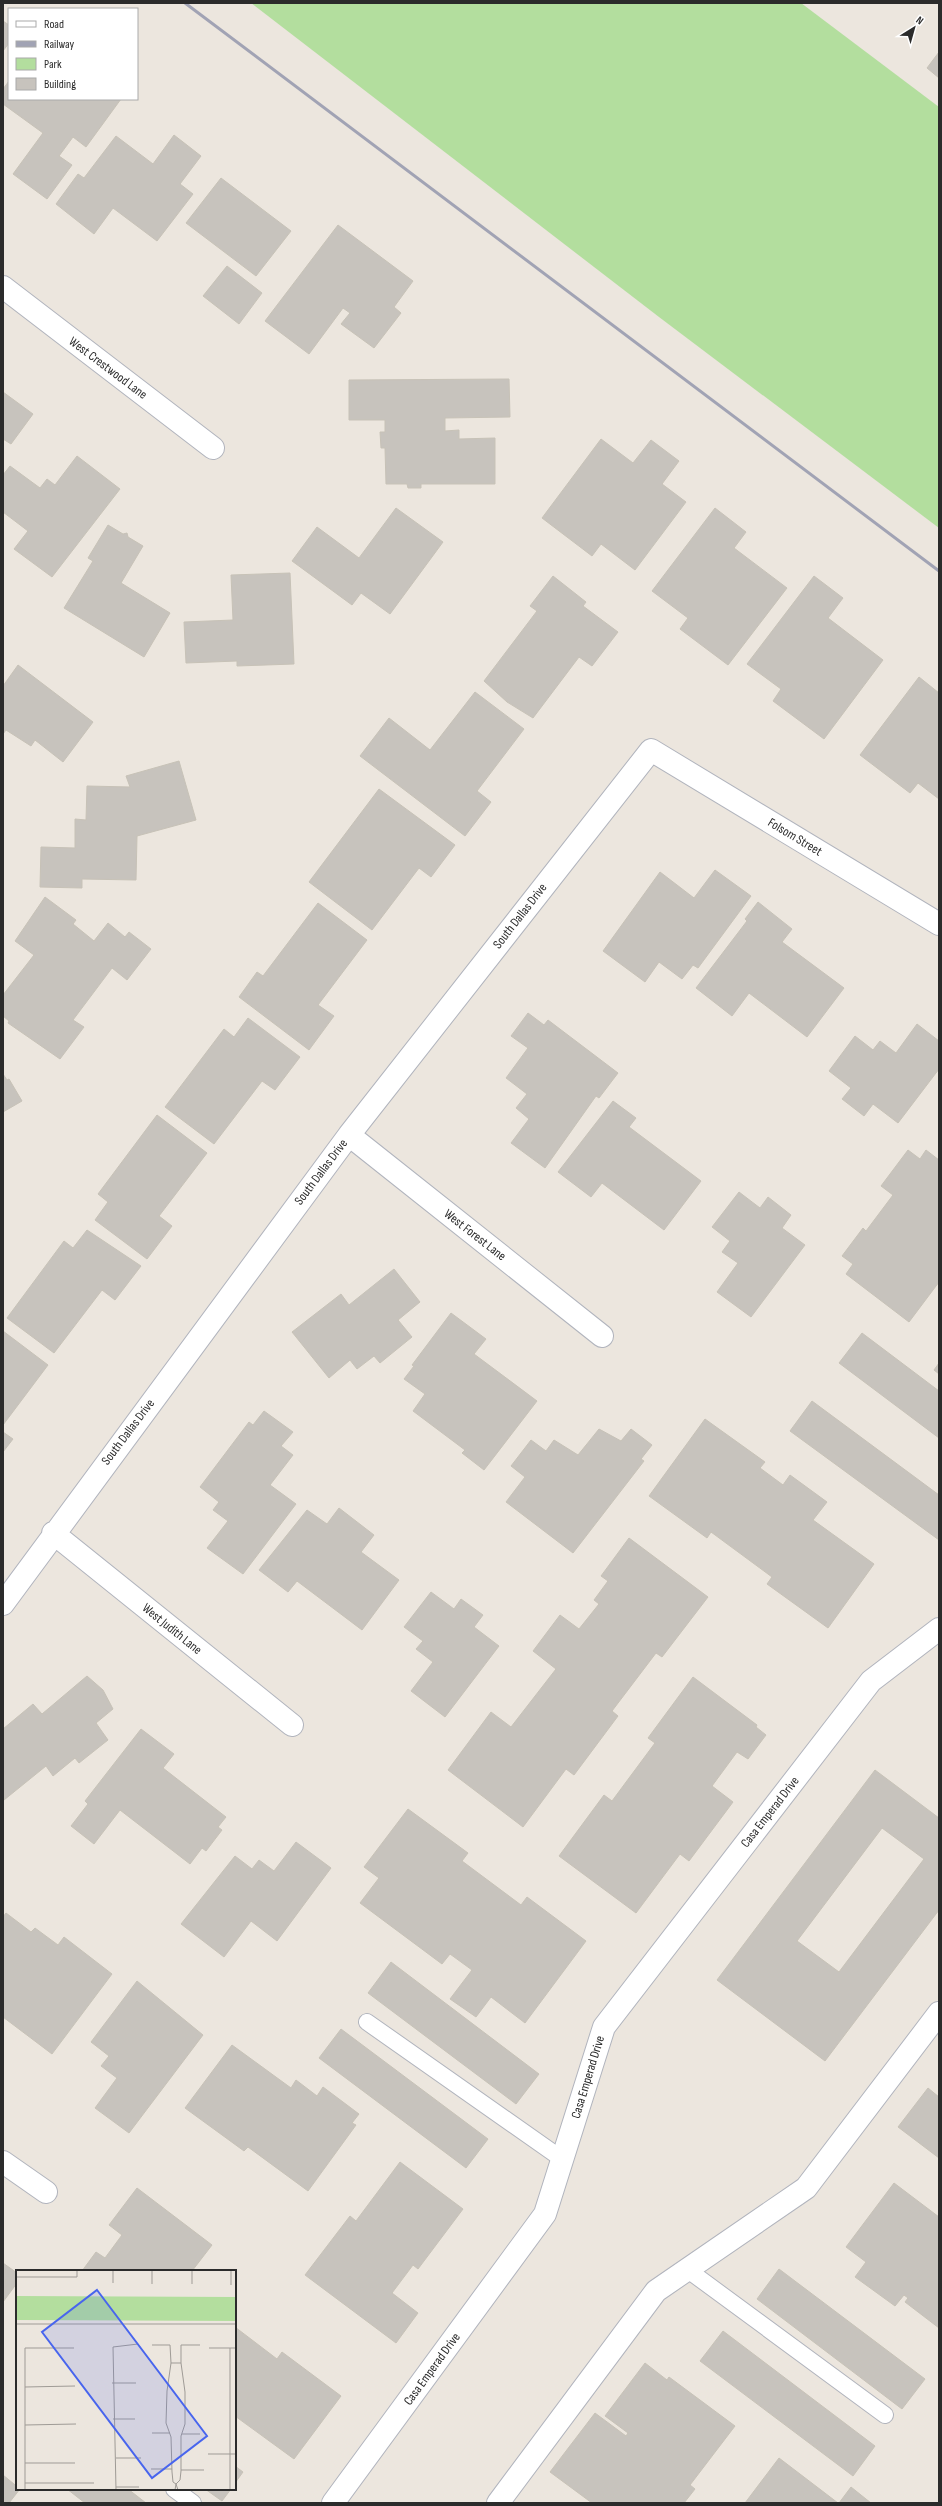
<svg xmlns="http://www.w3.org/2000/svg" width="942" height="2506" font-family="'Sofia Sans Condensed',sans-serif">
	<style>
		.green { fill: #b3de9e }
		.building { fill: #c7c3bd; stroke: #c7c2b7; fill-rule: evenodd }
		.lines { fill: none; stroke-linecap: round; stroke-linejoin: round }
		.service-casing { stroke: #b1b4bd; stroke-width: 18 }
		.minor-casing { stroke: #b1b4bd; stroke-width: 24 }
		.service { stroke: #fff; stroke-width: 16 }
		.minor { stroke: #fff; stroke-width: 22 }
		.rail { stroke: #a1a3b4; stroke-width: 3 }
		.labels { text-anchor: middle; dominant-baseline: central; stroke-width: 3.5; stroke-linejoin: round; paint-order: stroke }
		.street-label { font-size: 13px; fill: #2b2b2b; stroke: #fff }
		.inset-road { fill: none; stroke: #9f9b96; stroke-width: 1 }
		.view { fill: #4865ee; fill-opacity: 0.15; stroke: #4865ee; stroke-width: 2 }
		.inset-edge { fill: none; stroke: #2b2b2b; stroke-width: 2 }
	</style>
	<rect width="100%" height="100%" fill="#ece6de"/>
	<path class="green" d="M251 3H801L939 107V528L659 317Z"/>
	<path class="building" d="M3 21 9 25V43L3 51Z
		M939 52V78L927 68Z
		M9 81V99H121L86 147 73 137 59 156 72 165 47 199 13 174 43 133 3 104V89Z
		M174 135 201 156 180 184 193 194 157 241 113 208 94 234 56 204 78 174 84 178 116 136 153 164Z
		M221 178 291 231 256 276 186 223Z
		M338 225 413 281 394 307 401 313 374 348 341 324 350 313 343 308 309 354 265 321Z
		M227 266 262 293 239 324 203 296Z
		M509 379 510 417 445 418V431L459 430V439L495 438V484H421V488H408L407 484H386L385 448H381L380 432H385V420H349V380Z
		M3 392 33 414 11 444 3 439Z
		M601 439 633 463 651 440 679 461 662 484 686 502 635 570 601 544 592 556 542 518Z
		M77 456 120 489 52 577 14 549 28 531 3 512V475L10 466 40 488 47 479 55 485Z
		M396 508 443 542 390 614 361 593 352 605 292 561 317 527 359 558Z
		M715 508 746 532 734 548 787 588 728 665 680 629 688 618 652 591Z
		M108 525 123 534 127 533 128 537 143 546 121 583 170 613 144 657 64 608 93 561 88 558Z
		M290 573 294 664 237 666V661L186 663 184 622 233 620 231 575Z
		M553 576 586 602 583 606 618 632 592 666 579 657 533 718 507 702 484 681 537 611 530 606Z
		M814 576 843 598 828 618 883 660 824 739 773 701 781 689 747 664Z
		M18 665 93 722 63 762 35 740 31 746 6 730 3 734V686Z
		M919 677 939 693V799L918 783 910 793 860 755Z
		M475 692 524 729 477 791 491 802 465 836 360 756 389 718 430 750Z
		M179 761 196 820 137 836 136 880 82 879V888L40 887 41 847 75 848V819L86 820 87 786 130 787 126 776Z
		M379 789 455 845 431 877 419 868 372 930 309 882Z
		M715 870 751 896 698 968 693 965 682 979 659 962 645 982 603 951 660 872 694 898Z
		M45 897 76 920 73 924 94 941 108 923 125 937 129 932 151 949 127 980 112 968 73 1020 84 1027 60 1059 8 1023 9 1021 3 1016V995L34 955 15 941Z
		M758 902 792 929 782 942 844 988 807 1037 749 993 732 1016 696 988 747 921 745 919Z
		M318 903 367 940 318 1005 334 1016 309 1050 239 997 257 972 263 976Z
		M528 1013 544 1025 548 1020 618 1073 599 1098 596 1096 545 1168 511 1143 529 1119 516 1108 527 1094 506 1078 528 1048 511 1036Z
		M248 1018 300 1057 275 1090 262 1081 214 1144 165 1107 224 1029 234 1037Z
		M917 1024 939 1041V1069L898 1123 873 1104 864 1116 842 1099 851 1088 829 1071 855 1036 873 1050 880 1041 896 1053Z
		M3 1074 7 1080 9 1079 22 1101 3 1112Z
		M613 1101 636 1118 629 1127 701 1181 664 1230 602 1183 591 1197 558 1172Z
		M157 1115 207 1153 159 1216 172 1226 147 1259 95 1220 108 1202 98 1194Z
		M908 1150 920 1159 926 1150 939 1160V1282L909 1322 846 1274 853 1264 842 1256 863 1228 866 1231 893 1195 881 1186Z
		M739 1192 760 1208 768 1197 791 1215 782 1228 805 1245 751 1317 717 1292 738 1263 722 1252 730 1241 712 1227Z
		M87 1230 141 1266 115 1300 102 1290 54 1353 7 1318 64 1241 73 1248Z
		M394 1269 420 1302 398 1320 412 1337 380 1363 374 1356 357 1369 350 1360 329 1378 292 1332 341 1294 349 1305Z
		M451 1313 486 1339 474 1354 537 1401 484 1470 462 1453 465 1450 413 1411 425 1394 404 1379 414 1366 412 1365Z
		M3 1331 48 1365 3 1425Z
		M862 1333 939 1391V1438L839 1363Z
		M939 1363V1374L934 1370Z
		M812 1401 939 1495V1540L790 1431Z
		M264 1411 293 1432 281 1446 293 1455 270 1485 296 1504 243 1574 207 1548 228 1521 213 1510 219 1502 200 1487 249 1422 253 1425Z
		M705 1419 765 1462 760 1468 783 1485 790 1475 827 1502 813 1520 874 1564 828 1628 767 1584 772 1577 711 1532 707 1538 649 1496Z
		M599 1429 621 1441 631 1429 652 1445 641 1459 644 1461 573 1553 506 1502 525 1477 511 1466 531 1440 546 1451 554 1440 578 1455Z
		M3 1432 13 1439 3 1452Z
		M339 1508 374 1535 361 1552 399 1580 362 1630 297 1581 288 1592 259 1570 307 1510 327 1524Z
		M629 1538 708 1597 662 1657 656 1653 612 1711 618 1716 574 1775 566 1769 523 1827 448 1770 491 1712 511 1727 556 1669 533 1651 560 1615 579 1629 599 1604 594 1600 608 1581 601 1576Z
		M431 1592 454 1609 461 1599 483 1615 474 1627 499 1646 445 1717 411 1691 433 1662 416 1649 423 1641 404 1627Z
		M87 1676 103 1690 113 1709 96 1723 108 1740 79 1763 75 1758 53 1776 46 1766 4 1800 3 1729 33 1704 42 1714Z
		M693 1677 757 1725 756 1727 766 1735 748 1759 737 1752 712 1786 733 1802 689 1861 680 1854 636 1913 559 1856 604 1795 612 1801 655 1743 648 1738Z
		M141 1729 174 1754 163 1768 226 1817 218 1827 222 1830 206 1851 202 1848 190 1864 120 1810 94 1844 71 1826 88 1804 85 1801Z
		M875 1770 939 1818V1910L825 2061 717 1980ZM882 1828 924 1859 839 1972 797 1941Z
		M408 1809 468 1853 462 1861 521 1905 527 1897 586 1941 525 2023 491 1997 476 2017 450 1999 472 1970 450 1954 442 1964 360 1903 379 1878 364 1867Z
		M296 1842 331 1868 277 1941 251 1921 224 1957 181 1924 235 1856 252 1869 259 1860 274 1871Z
		M6 1913 31 1932 35 1928 58 1945 64 1937 112 1974 52 2054 3 2017V1917Z
		M391 1962 539 2074 516 2104 368 1993Z
		M137 1981 203 2035 129 2133 95 2108 117 2078 101 2066 109 2056 91 2042Z
		M341 2029 488 2139 466 2168 319 2058Z
		M232 2045 291 2088 296 2080 317 2096 323 2087 359 2114 352 2123 356 2125 308 2191 248 2147 244 2151 185 2108Z
		M928 2088 939 2097V2158L898 2127Z
		M400 2162 463 2209 418 2269 413 2265 392 2293 418 2313 396 2343 305 2275 350 2216 356 2221Z
		M894 2183 939 2217V2328L905 2302 908 2298 904 2295 895 2306 855 2277 866 2262 846 2247Z
		M137 2188 212 2245 192 2271H82L96 2252 105 2258 122 2235 109 2225Z
		M3 2263 17 2273V2283L3 2302Z
		M779 2269 925 2379 902 2409 757 2299Z
		M235 2327 277 2359 282 2352 341 2396 294 2459 235 2416Z
		M723 2331 875 2446 853 2476 700 2361Z
		M645 2363 667 2380 669 2377 735 2426 690 2485 695 2489 684 2503H592L550 2472 595 2413 626 2436 628 2433 605 2416Z
		M779 2458 838 2503H745Z
		M235 2466 243 2472 235 2483Z
		M3 2475 20 2489 9 2503H3Z
		M851 2487 871 2503H839Z
		M67 2489H128L146 2503H85Z
		M205 2489H231L222 2501Z"/>
	<g class="lines">
		<g class="service-casing">
			<path id="service" d="M367 2022 562 2159
				M688 2270 885 2415
				M174 2489 193 2503"/>
		</g>
		<g class="minor-casing">
			<path id="minor" d="M3 287 213 448
				M349 1135 602 1336
				M53 1533 292 1725
				M3 1604 349 1135 651 750 939 924
				M3 2162 46 2192
				M333 2503 545 2214 604 2027 871 1681 939 1629
				M498 2503 656 2291 806 2188 939 2013"/>
		</g>
		<use href="#service" class="service"/>
		<use href="#minor" class="minor"/>
		<path class="rail" d="M185 3 939 571"/>
	</g>
	<g class="labels">
		<g class="street-label">
			<text transform="translate(108 368) rotate(37)">West Crestwood Lane</text>
			<text transform="translate(795 837) rotate(31)">Folsom Street</text>
			<text transform="translate(520 916) rotate(-52)">South Dallas Drive</text>
			<text transform="translate(321 1172) rotate(-53)">South Dallas Drive</text>
			<text transform="translate(475 1235) rotate(38)">West Forest Lane</text>
			<text transform="translate(128 1432) rotate(-53)">South Dallas Drive</text>
			<text transform="translate(172 1629) rotate(39)">West Judith Lane</text>
			<text transform="translate(770 1812) rotate(-52)">Casa Emperad Drive</text>
			<text transform="translate(588 2077) rotate(-73)">Casa Emperad Drive</text>
			<text transform="translate(432 2369) rotate(-54)">Casa Emperad Drive</text>
		</g>
	</g>
	<g transform="translate(16 2270)">
		<rect width="220" height="220" fill="#ece6de"/>
		<path d="M0 26 220 27V51L0 50Z" fill="#b3de9e"/>
		<path class="inset-road" d="M97 0V13M136 0V14M215 0V15M0 7H61V0M176 14V0M0 54H220M136 75H154L155 93M193 78H220M165 93V75H184M96 113H120M9 117 59 116M97 149H119M9 155 60 154M136 163H154M166 164H184M192 184H220M100 188H125M9 193H59M135 199H156M165 200H188M9 213H78M100 217H123M9 220V78H58M100 220 97 77 122 74M159 220 160 214 164 210 165 201V166L169 154V122L165 93H155L151 121 150 153 155 167 156 202 157 212 160 214 162 220M214 220V78"/>
		<path class="view" d="M81 20 191 166 136 208 26 62Z"/>
		<rect width="220" height="220" class="inset-edge"/>
	</g>
	<rect width="942" height="2506" fill="none" stroke="#2b2b2b" stroke-width="8"/>
	<rect x="8" y="8" width="130" height="92" fill="#ffffff" stroke="#aaaaaa"/>
	<rect x="16" y="21" width="20" height="6" fill="#ffffff" stroke="#aaaaaa"/>
	<text x="44" y="28" font-size="12" fill="#2b2b2b">Road</text>
	<rect x="16" y="41" width="20" height="6" fill="#a1a3b4" stroke="#aaaaaa"/>
	<text x="44" y="48" font-size="12" fill="#2b2b2b">Railway</text>
	<rect x="16" y="58" width="20" height="12" fill="#b3de9e" stroke="#aaaaaa"/>
	<text x="44" y="68" font-size="12" fill="#2b2b2b">Park</text>
	<rect x="16" y="78" width="20" height="12" fill="#c7c3bd" stroke="#aaaaaa"/>
	<text x="44" y="88" font-size="12" fill="#2b2b2b">Building</text>
	<g transform="translate(914 28) rotate(37)" stroke="#ffffff" stroke-width="3" paint-order="stroke">
	<path d="M0-3L7 15L0 10L-7 15Z" fill="#2b2b2b"/>
	<text y="-6" font-size="11" font-weight="bold" text-anchor="middle" fill="#2b2b2b">N</text>
	</g>
</svg>
